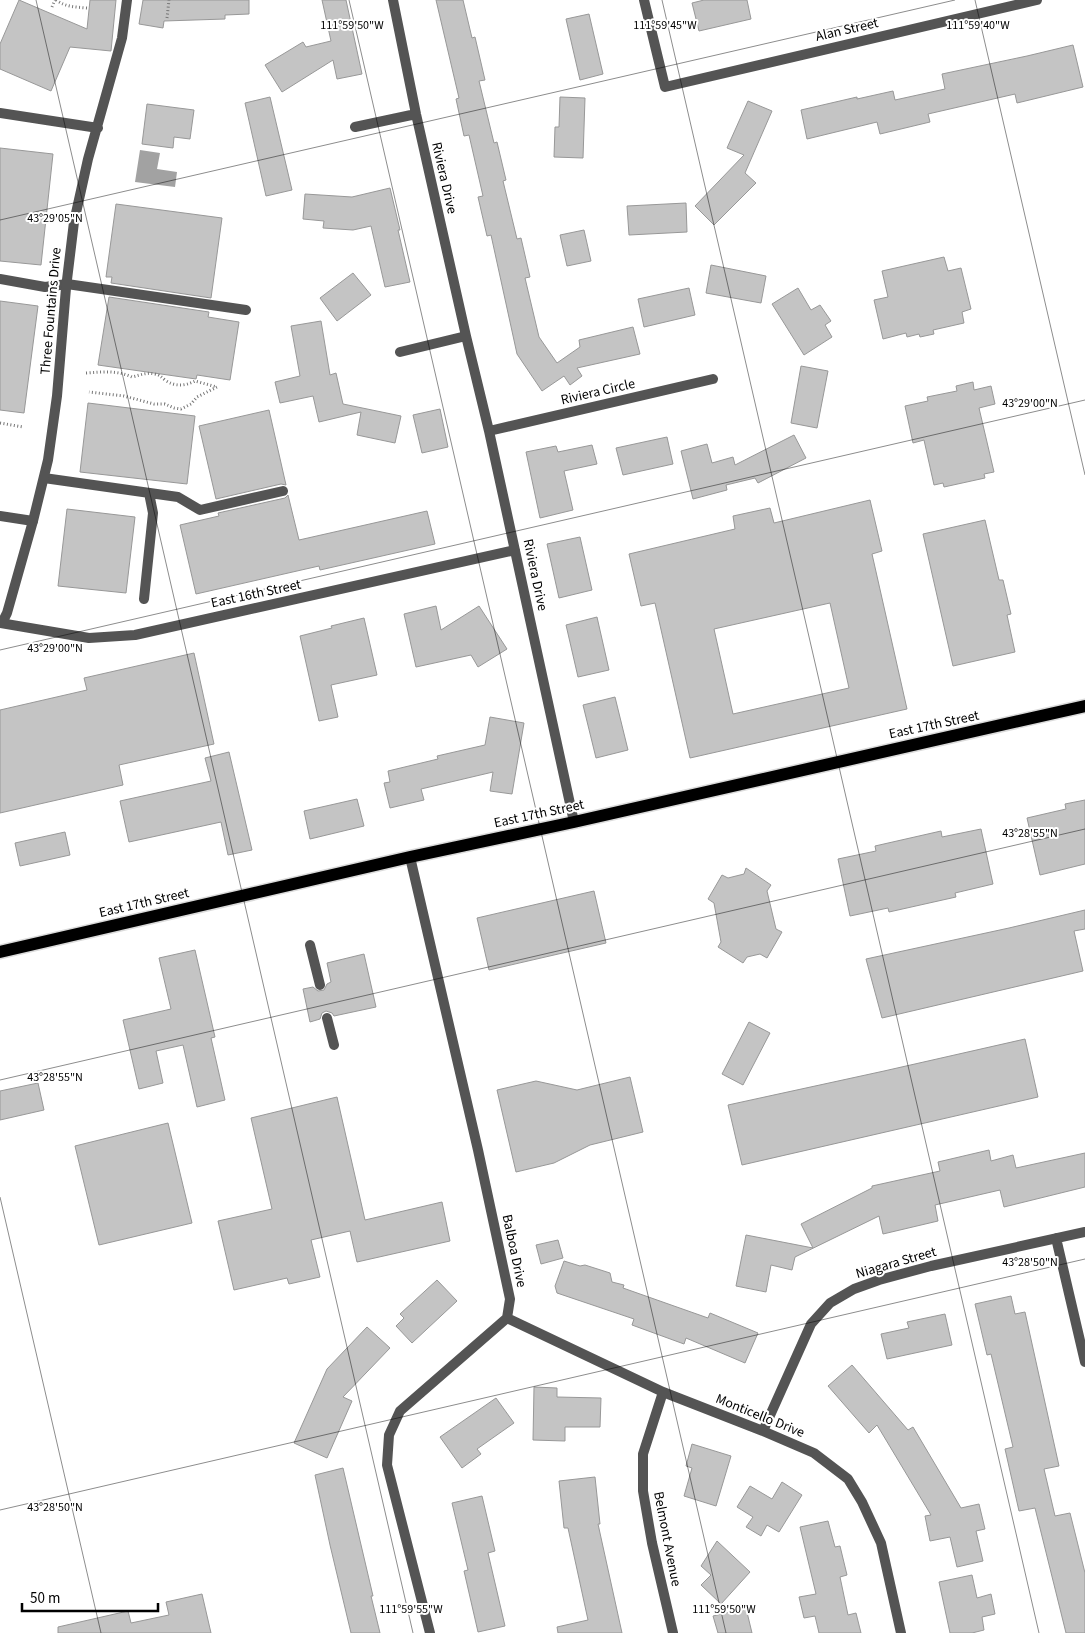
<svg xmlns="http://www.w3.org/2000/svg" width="1085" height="1633" font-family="'Source Sans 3',sans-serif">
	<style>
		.water { fill: #a2a2a2 }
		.building { fill: #c4c4c4; stroke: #989898; fill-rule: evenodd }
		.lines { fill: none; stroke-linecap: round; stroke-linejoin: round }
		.primary-casing { stroke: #dbdbdb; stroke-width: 15 }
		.path { stroke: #767676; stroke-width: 3; stroke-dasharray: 1 2.5; stroke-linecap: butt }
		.service { stroke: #545454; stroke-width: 10 }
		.minor { stroke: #545454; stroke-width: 10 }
		.primary { stroke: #000; stroke-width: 12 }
		.ticks { fill: none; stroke: #000; stroke-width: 1; stroke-opacity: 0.45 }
		.labels { text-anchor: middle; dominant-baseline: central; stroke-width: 4; stroke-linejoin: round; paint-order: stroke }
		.street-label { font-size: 14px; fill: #000; stroke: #fff }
		.ticks-label { font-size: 12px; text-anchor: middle; fill: #000; stroke: #fff; stroke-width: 4; stroke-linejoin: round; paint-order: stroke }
	</style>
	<rect width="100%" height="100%" fill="#fff"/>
	<path class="water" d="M140 150 160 153 157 169 177 172 175 187 135 182Z"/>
	<path class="building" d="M19 0 87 29 90 0H116L111 51 70 47 51 91 0 69V44Z
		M143 0H249V14L225 15V19L164 21 163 28 139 24Z
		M322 0H346L362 74 337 79 333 60 282 92 265 65 303 42 306 47 331 41Z
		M436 0H463L472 38 475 37 485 80 479 81 494 143 497 142 506 180 503 181 517 239 521 238 530 277 525 278 539 337 557 363 580 347 579 340 633 327 640 354 577 368 582 376 570 385 564 376 542 391 517 354 491 235 487 236 478 197 483 196 469 135 464 136 456 99 459 98Z
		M704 0H747L751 19 699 31 692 3Z
		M589 14 603 74 580 80 566 19Z
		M1073 45 1083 87 1017 103 1015 94 928 114 930 122 880 134 877 122 807 139 801 110 857 97V99L893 91 895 100 945 89 942 74 1027 56Z
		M270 97 292 190 266 196 245 103Z
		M560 97 585 98 583 158 554 157 555 127H559Z
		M748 101 772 111 745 173 756 183 714 225 695 206 744 155 727 148Z
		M147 104 194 110 190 139 174 137 173 148 142 144Z
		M0 148 53 154 41 265 0 261Z
		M390 188 400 230H398L410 282 385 287 371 226 353 230 323 228 324 221 303 219 305 194 352 197Z
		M686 203 687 232 629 235 627 206Z
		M116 204 222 218 211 298 111 283 112 277H106Z
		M584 230 591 261 567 266 560 235Z
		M944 257 948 271 961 268 971 309 962 312 964 323 933 330 934 334 920 337 919 334 907 337 906 333 883 339 874 300 888 297 882 271Z
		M711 265 766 276 761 303 706 293Z
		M353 273 371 295 337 321 320 298Z
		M689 288 695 315 644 327 638 299Z
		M798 288 811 310 820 305 831 321 825 325 832 337 804 355 772 304Z
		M109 297 209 312 208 317 239 322 230 380 197 375 196 379 98 365Z
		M0 301 38 306 24 413 0 410Z
		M321 321 330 375 336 373 343 404 401 416 395 443 357 435 361 412 319 422 313 396 280 403 275 382 300 376 291 326Z
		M801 366 828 371 817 428 791 423Z
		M973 382 974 390 991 386 995 404 979 408 994 472 984 474 985 478 944 487 943 483 934 485 924 440 913 443 905 406 928 401 927 397 957 391 956 386Z
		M88 403 195 416 187 484 80 472Z
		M440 409 448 447 422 453 413 415Z
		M269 410 286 485 281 484 216 499 199 426Z
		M794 435 806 458 758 483 755 478 726 485 727 490 693 499 681 451 707 444 712 463 733 457 735 465Z
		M667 437 673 464 623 475 616 448Z
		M592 445 597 464 564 471 573 510 540 518 526 452 556 446 558 452Z
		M288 495 299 540 427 511 435 544 320 570 319 566 196 594 180 525 219 516 218 513 285 498Z
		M870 500 882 551 872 554 907 709 690 758 655 603 641 606 629 554 735 529 733 516 770 508 774 523ZM830 603 849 688 733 714 714 629Z
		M67 509 135 517 126 593 58 586Z
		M985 520 999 580H1003L1011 614 1007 615 1015 652 953 666 923 534Z
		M580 537 592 590 559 598 547 544Z
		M436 606 441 630 479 606 507 649 478 667 471 655 416 667 404 614Z
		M597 617 609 670 578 677 566 625Z
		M364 618 377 675 331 685 338 717 319 721 300 636 332 628 331 626Z
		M194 653 214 744 119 765 123 785 0 813V710L87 690 84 678Z
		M615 697 628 750 596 758 583 705Z
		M490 717 524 723 512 794 490 791 493 772 421 789 424 800 390 808 384 783 390 782 388 771 438 759 437 756 485 745Z
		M229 752 252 850 228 855 221 822 129 842 120 801 211 781 205 758Z
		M357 799 364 826 310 839 304 811Z
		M1085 800V864L1040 875 1027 818 1066 809 1065 804Z
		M981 829 993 884 955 893 956 897 889 912 888 908 850 916 838 859 876 851 875 846 941 831 942 837Z
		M65 832 70 855 20 866 15 843Z
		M746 868 771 885 767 891 776 929 782 932 767 958 760 954 747 957 743 963 718 947 721 942 714 903 708 899 722 875 728 878 744 874Z
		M594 891 606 943 489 970 477 918Z
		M1085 910V929L1074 931 1083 971 882 1018 866 959 1009 928Z
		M195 950 215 1037 211 1038 225 1100 197 1107 183 1045 156 1051 163 1083 139 1089 123 1020 171 1009 159 958Z
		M364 954 376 1007 334 1016 332 1013 326 1011 322 1013 320 1019 310 1022 303 989 313 987 318 991 324 990 327 984 331 982 327 963Z
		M749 1022 770 1033 743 1085 722 1074Z
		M1025 1039 1038 1097 742 1165 728 1105 884 1071Z
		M630 1077 643 1132 590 1145 554 1163 516 1172 497 1090 536 1081 577 1090Z
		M38 1083 44 1110 0 1120V1091Z
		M337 1097 365 1220 442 1202 450 1241 357 1262 350 1231 311 1240 320 1277 289 1284 287 1278 234 1290 218 1221 272 1209 251 1118Z
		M168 1123 192 1223 99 1245 75 1146Z
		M989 1150 991 1161 1013 1155 1016 1168 1085 1153V1187L1004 1207 1000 1190 935 1205 938 1221 883 1234 879 1216 795 1257 792 1270 771 1265 766 1292 736 1286 746 1235 813 1248 801 1224 872 1188V1186L940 1171 938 1162Z
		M558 1240 563 1258 541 1264 536 1245Z
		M564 1261 580 1266 585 1265 610 1273 612 1282 624 1285 623 1288 708 1318 710 1313 758 1333 745 1363 686 1338 684 1344 632 1325 634 1319 557 1293 555 1286Z
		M437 1280 457 1301 412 1343 396 1326 404 1318 400 1314Z
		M1011 1296 1015 1314 1025 1312 1059 1466 1044 1469 1055 1516 1070 1513 1085 1573V1633H1066L1035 1508 1019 1511 1005 1449 1013 1447 991 1354 987 1355 975 1304Z
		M945 1314 952 1345 887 1359 881 1334 909 1328 907 1322Z
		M367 1327 390 1348 343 1397 352 1401 327 1458 294 1443 327 1369Z
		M852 1365 908 1430 913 1427 961 1508 979 1504 985 1529 976 1531 983 1561 957 1567 950 1537 930 1541 925 1516 931 1515 877 1425 869 1433 828 1386Z
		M534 1387 557 1388V1397L601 1398 600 1427H565V1441L533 1440Z
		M496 1398 514 1423 477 1449 481 1454 462 1468 440 1437Z
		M692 1444 731 1456 716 1506 684 1496 692 1468 686 1466Z
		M343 1468 373 1596H371L380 1633H351L330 1545 315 1475Z
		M595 1477 600 1524H598L622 1633H558L557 1627 588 1620 568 1528H564L559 1481Z
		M782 1482 802 1495 779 1532 767 1525 761 1536 746 1527 753 1517 737 1507 750 1486 772 1499Z
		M482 1496 495 1551 488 1553 505 1626 478 1632 464 1571 468 1570 452 1503Z
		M828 1521 835 1547 840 1546 847 1575 840 1577 848 1615 856 1613 861 1633H819L815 1616 804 1618 799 1597 816 1594 800 1527Z
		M717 1541 750 1572 721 1604 701 1585 711 1575 701 1566Z
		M972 1575 977 1598 991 1594 995 1614 982 1617 984 1630 972 1633H950L939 1582Z
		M202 1594 211 1633H58V1627L128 1611 131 1623 169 1615 166 1602Z
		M746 1608 752 1633H718L713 1616Z"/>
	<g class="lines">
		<g class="primary-casing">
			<path id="primary" d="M0 952 410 857 574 822 1085 706"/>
		</g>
		<path class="path" d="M56 0C66 7 75 7 87 8
			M52 7 55 0
			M167 18 169 0
			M86 373C103 372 116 370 132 377 141 375 147 372 155 374 160 375 161 377 165 380 175 387 185 386 195 381L217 387 197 397 191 404 181 409 174 408 165 404H154L124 396 89 392
			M0 423 23 427"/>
		<path class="service" d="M0 279 45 287 67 284 246 310
			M44 478 178 497 200 510 283 491
			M0 516 33 521
			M144 599 153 513 149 493
			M310 945 320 985
			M327 1018 334 1045"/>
		<path class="minor" d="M393 0 416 114 466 336 489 431 574 822
			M644 0 665 87 1037 0
			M0 113 98 128
			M355 127 416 114
			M400 352 466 336
			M489 431 713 379
			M0 623 89 638 135 635 515 550
			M2 623 7 613 33 521 48 460 57 396 66 288 74 222 88 159 122 38 127 0
			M410 857 478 1150 510 1299 507 1318 400 1411 389 1435 387 1465 430 1633
			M1056 1238 1085 1362
			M507 1318 663 1392 763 1431 814 1453 848 1479 862 1502 881 1543 901 1633
			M663 1392 643 1454V1491L652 1543 673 1633
			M763 1431 811 1324 830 1303 854 1289 879 1280 931 1266 1085 1232"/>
		<use href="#primary" class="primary"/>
	</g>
	<path class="ticks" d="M36 0 413 1633M349 0 726 1633M662 0 1039 1633M975 0 1085 475M0 220 955 0M0 650 1085 400M0 1080 1085 829M0 1197 101 1633M0 1510 1085 1259"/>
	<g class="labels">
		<g class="street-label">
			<text transform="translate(847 30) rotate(-13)">Alan Street</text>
			<text transform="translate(444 178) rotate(77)">Riviera Drive</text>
			<text transform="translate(51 311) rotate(-85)">Three Fountains Drive</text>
			<text transform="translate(598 392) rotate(-13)">Riviera Circle</text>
			<text transform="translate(535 575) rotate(78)">Riviera Drive</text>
			<text transform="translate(256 594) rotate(-12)">East 16th Street</text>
			<text transform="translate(934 725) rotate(-12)">East 17th Street</text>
			<text transform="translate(539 814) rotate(-12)">East 17th Street</text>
			<text transform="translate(144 903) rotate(-13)">East 17th Street</text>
			<text transform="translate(514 1251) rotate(78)">Balboa Drive</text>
			<text transform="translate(896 1263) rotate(-16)">Niagara Street</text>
			<text transform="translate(760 1416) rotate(22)">Monticello Drive</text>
			<text transform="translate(667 1539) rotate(79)">Belmont Avenue</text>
		</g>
	</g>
	<g class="ticks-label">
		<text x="352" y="29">111°59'50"W</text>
		<text x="665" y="29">111°59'45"W</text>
		<text x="978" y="29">111°59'40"W</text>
		<text x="55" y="222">43°29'05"N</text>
		<text x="1030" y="407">43°29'00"N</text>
		<text x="55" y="652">43°29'00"N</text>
		<text x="1030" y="837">43°28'55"N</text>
		<text x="55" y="1081">43°28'55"N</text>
		<text x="1030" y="1266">43°28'50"N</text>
		<text x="55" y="1511">43°28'50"N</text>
		<text x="411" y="1613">111°59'55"W</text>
		<text x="724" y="1613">111°59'50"W</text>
	</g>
	<path d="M22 1603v8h136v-8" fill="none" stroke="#000000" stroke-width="2.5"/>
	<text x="30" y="1603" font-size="15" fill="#000000" stroke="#ffffff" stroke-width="4" paint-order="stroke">50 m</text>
</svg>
